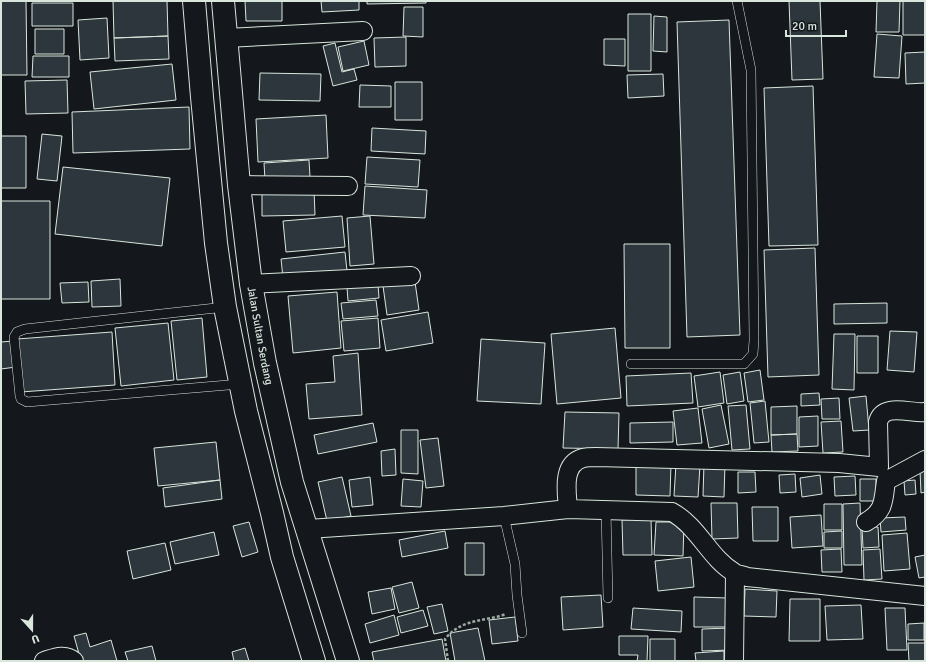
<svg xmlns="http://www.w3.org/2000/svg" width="926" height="662" font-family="Signika,sans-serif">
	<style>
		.building { fill: #2c363c; stroke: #d8e6dc }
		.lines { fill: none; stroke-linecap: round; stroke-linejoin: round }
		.service-casing { stroke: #d8e6dc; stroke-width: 10 }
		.minor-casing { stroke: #d8e6dc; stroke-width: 20 }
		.trunk-casing { stroke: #d8e6dc; stroke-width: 24 }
		.path { stroke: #9da8a2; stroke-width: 2.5; stroke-dasharray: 3 2; stroke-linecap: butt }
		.service { stroke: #14181c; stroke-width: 9 }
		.minor { stroke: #14181c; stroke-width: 18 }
		.trunk { stroke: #14181c; stroke-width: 22 }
		.labels { text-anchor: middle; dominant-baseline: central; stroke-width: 3; stroke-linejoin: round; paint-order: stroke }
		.street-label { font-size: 11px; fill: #d8e6dc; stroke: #14181c }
	</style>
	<rect width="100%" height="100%" fill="#14181c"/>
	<path class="building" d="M1 1H26L27 75H1Z
		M113 1H167L168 36 114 38Z
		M245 1H282V21H246Z
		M321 1H359V10L322 12Z
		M367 1H426V3L367 4Z
		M789 1H820L823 79 792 80Z
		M877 1H900L899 32H876Z
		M903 1H925V35H903Z
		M32 3H73V26H32Z
		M404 7H423V37L403 36Z
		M628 14H651V71H628Z
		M654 16 667 17V52L653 51Z
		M107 18 109 58 80 60 78 20Z
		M729 20 740 335 687 337 677 22Z
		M35 29H64V54H35Z
		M877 34 902 36 899 78 874 77Z
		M168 36 169 59 115 61 114 38Z
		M406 37V66L375 67 374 38Z
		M604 39H625V66L604 65Z
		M364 41 369 65 343 71 338 47Z
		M335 43 342 72 354 69 357 80 333 86 323 46Z
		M925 52V83L906 84 905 53Z
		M33 56H69V77H32Z
		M172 64 176 100 94 109 90 72Z
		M260 73 321 74 320 101 259 100Z
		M663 74 664 96 628 98 627 75Z
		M67 80 68 113 26 114 25 81Z
		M395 82H422V120H395Z
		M360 85 391 86V107H359Z
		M813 86 818 245 769 246 764 88Z
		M189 107 190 149 73 153 72 112Z
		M326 115 328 158 258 162 256 119Z
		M372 128 426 131 425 154 371 151Z
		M42 134 62 136 57 181 37 179Z
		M1 136H26V188H1Z
		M367 157 420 160 418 187 365 184Z
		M309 160 310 177 265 180 264 163Z
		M63 167 170 178 162 246 55 234Z
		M365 186 427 190 425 218 363 215Z
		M314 190 315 215 262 216V191Z
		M1 201H50V299H1Z
		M342 216 345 247 286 252 283 221Z
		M370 216 374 264 350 266 347 218Z
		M624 244H670V348H625Z
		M815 248 819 375 768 377 764 250Z
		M345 252 347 271 283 278 281 259Z
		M120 279 121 306 92 307 91 281Z
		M88 282 89 302 62 303 60 283Z
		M415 282 419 310 387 315 383 286Z
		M378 284 379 298 348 301 347 287Z
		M337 292 341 348 293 353 288 296Z
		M376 300 378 316 343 319 341 303Z
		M887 303V323L834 324V304Z
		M428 312 433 343 386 351 381 320Z
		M202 318 207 377 177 380 171 321Z
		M378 318 380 348 344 351 341 321Z
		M168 323 174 380 121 386 115 328Z
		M615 328 621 398 557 404 551 334Z
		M890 331 917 332 914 372 887 370Z
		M112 332 115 385 21 392 17 339Z
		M834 334H855L854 390 832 389Z
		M857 336H878V373H857Z
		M481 339 545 343 541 404 477 401Z
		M13 341 16 367 1 369V342Z
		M358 353 362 415 309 419 306 384 335 382 333 356Z
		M760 370 764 400 748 402 744 373Z
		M720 372 724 403 698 407 694 376Z
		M740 372 744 401 727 404 723 375Z
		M691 373 693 403 627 406 626 376Z
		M819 393 820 405 801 406V394Z
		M866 396 869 430 853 431 849 398Z
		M839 398 840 419H822L821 399Z
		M765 401 769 442 754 443 750 403Z
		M721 405 729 444 709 448 702 409Z
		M746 405 750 449 732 450 728 406Z
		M797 406V434L771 435V407Z
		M698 408 702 443 677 445 673 411Z
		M565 412 619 413 618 449 563 448Z
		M818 416V446L799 447V417Z
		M841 421 843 452 823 453 821 422Z
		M673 422V442L630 443V423Z
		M373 423 377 442 318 454 314 435Z
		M401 430H418V474L401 473Z
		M797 434 798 451 772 452 771 435Z
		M438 438 444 486 426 488 420 440Z
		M216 442 220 480 158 486 154 448Z
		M395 449 396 475 382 476 381 451Z
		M636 463 671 464 670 496 636 495Z
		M704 463 725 464 724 497 703 496Z
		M676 464 700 465 698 497 674 496Z
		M920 471H925V492L921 493Z
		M738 472H755L756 492 738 493Z
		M795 474 796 492 780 493 779 475Z
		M820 475 822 494 802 497 800 478Z
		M855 476 856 495 835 496 834 477Z
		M342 477 351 516 327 521 318 482Z
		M370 477 373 505 352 507 349 480Z
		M403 479 423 481 421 507 401 506Z
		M860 479H876V501H860Z
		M220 480 222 499 165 507 163 488Z
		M915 480 916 494 905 495 904 481Z
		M711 503H737L738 538 712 539Z
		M860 503 862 565H844L843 504Z
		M824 504H842V530H824Z
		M752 507H778V541H753Z
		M821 515 823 546 792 548 790 517Z
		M905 517 906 530 881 532 880 518Z
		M651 519 652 555H623L622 520Z
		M249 522 258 552 242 557 233 526Z
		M656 522H684L683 556 654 555Z
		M878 527 879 547 863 548 862 528Z
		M445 531 448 548 402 557 399 540Z
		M842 531V548H824V532Z
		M214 532 219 555 175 564 170 542Z
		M907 533 910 569 884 571 882 535Z
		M165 543 171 570 133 579 127 551Z
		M465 543H484V575H465Z
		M841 549 842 572H822L821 550Z
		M880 549 882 579 864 580 863 550Z
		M925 555V577L919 578 915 557Z
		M691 557 694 587 658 591 655 561Z
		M412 582 419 608 399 613 392 587Z
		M391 588 395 609 372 614 368 592Z
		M745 589 777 591 776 617 744 616Z
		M601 595 603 627 563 630 561 597Z
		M694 597 728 598V627H694Z
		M790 599H820V641H789Z
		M442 604 448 631 434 634 427 607Z
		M861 605 863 639 827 640 825 606Z
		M633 608 682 611 681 632 631 629Z
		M885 608H905L907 650H887Z
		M423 610 428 626 401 633 397 617Z
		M394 615 399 635 370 643 365 624Z
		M515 617 518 641 492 644 489 620Z
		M924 623V640H908V624Z
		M478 628 485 661H455L450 633Z
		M730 628 731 650 702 651V629Z
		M86 633 90 647 111 640 117 661H81L74 636Z
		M619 636H648L647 661H637L638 655H619Z
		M442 639 446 661H374L372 652Z
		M650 639H675V661H650Z
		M908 643H925V661H909Z
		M152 646 156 661H128L125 652Z
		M245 648 249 661H234L232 652Z
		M724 651V661H696L695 653Z"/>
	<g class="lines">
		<g class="service-casing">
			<path id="service" d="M225 307 25 329 17 332 14 337 20 396 21 399 27 402 240 384
				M631 364H744L753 354 754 340 751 70 737 1
				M606 510 608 598
				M504 516 515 564 517 595 522 633"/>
		</g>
		<g class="minor-casing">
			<path id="minor" d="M226 38 363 31
				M239 185 348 186
				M251 284 411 276
				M568 509C567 493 561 464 583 458 587 457 591 457 596 457L839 463 879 467 878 422C883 402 912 414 925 412
				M866 522C885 511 883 501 886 481L925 460
				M308 529 504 516 568 509 672 512C699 527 710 559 735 573 738 575 743 575 747 577L925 596
				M44 661C54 658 65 653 74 661
				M734 661 735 573"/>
		</g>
		<g class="trunk-casing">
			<g id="trunk">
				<path d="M194 1 202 97 216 243 225 307 246 411 272 513 282 557 314 661"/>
				<path id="s1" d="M223 1 239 185 251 284 265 363 292 482 348 661"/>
			</g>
		</g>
		<path class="path" d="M448 661 445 639C462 618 484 622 506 614"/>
		<use href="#service" class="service"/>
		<use href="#minor" class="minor"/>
		<use href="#trunk" class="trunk"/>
	</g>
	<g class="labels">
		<g class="street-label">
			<text stroke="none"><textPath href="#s1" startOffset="337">Jalan Sultan Serdang</textPath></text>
		</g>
	</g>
	<rect width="926" height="662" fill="none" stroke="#d8e6dc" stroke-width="4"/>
	<g transform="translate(32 630) rotate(159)" stroke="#14181c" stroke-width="3" paint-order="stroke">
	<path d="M0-3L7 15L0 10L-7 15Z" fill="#d8e6dc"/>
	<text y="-6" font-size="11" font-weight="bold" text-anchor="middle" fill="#d8e6dc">U</text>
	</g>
	<path d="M786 30v6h60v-6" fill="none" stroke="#d8e6dc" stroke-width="2"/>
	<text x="792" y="30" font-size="12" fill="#d8e6dc" stroke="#14181c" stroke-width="3" paint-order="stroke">20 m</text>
</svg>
